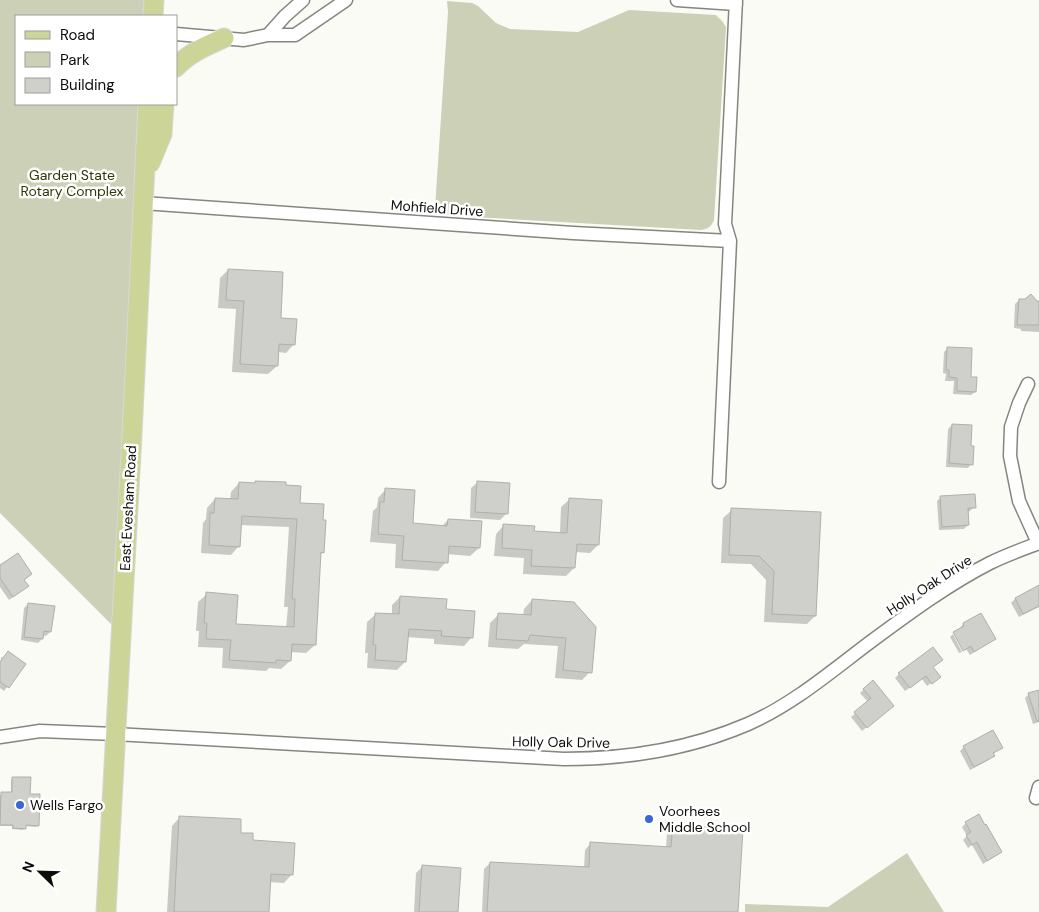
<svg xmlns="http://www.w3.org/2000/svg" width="1039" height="912" font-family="'DM Sans',sans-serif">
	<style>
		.green { fill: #ccd0b7 }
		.shadow { fill: #0003 }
		.building { fill: #cfd0cb; stroke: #afb0ab }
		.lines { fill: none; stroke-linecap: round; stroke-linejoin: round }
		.minor-casing { stroke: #858581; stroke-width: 15 }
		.primary-casing { stroke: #d8d8d8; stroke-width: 21 }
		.minor { stroke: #fff; stroke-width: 12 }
		.primary { stroke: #cdd498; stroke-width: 19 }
		.poi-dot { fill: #3b66d7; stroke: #fff; stroke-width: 2 }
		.labels { text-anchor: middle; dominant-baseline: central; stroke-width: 5; stroke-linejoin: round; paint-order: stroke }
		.park-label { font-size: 14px; fill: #323708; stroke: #fff }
		.street-label { font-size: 14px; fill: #0c0c0b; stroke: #fff }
		.poi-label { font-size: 14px; fill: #0c0c0b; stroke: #fff; text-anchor: start }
	</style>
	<rect width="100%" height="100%" fill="#fafbf5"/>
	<path class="green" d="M0 0H154L153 16H16V104H148L121 634 0 513Z
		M447 1 472 3 478 6 496 23 510 29 578 32 629 10 716 15 722 21 726 27 714 220C711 227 708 229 701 230L456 216 443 214 435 208 448 12Z
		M907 853 944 912H745V904L828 907Z"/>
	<path class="shadow" d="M228 270 279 320 294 344 286 353 277 352V366L268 374 232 372 236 309 218 308 220 278Z
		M1019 300 1039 302V332L1021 331V329L1014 328 1015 304Z
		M948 348 969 378 975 392 971 395 953 394 954 381H945L946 374 943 373 944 352Z
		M952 425 970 447 971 464 968 468 946 467 948 429Z
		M478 482 507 513 500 520 470 518 471 488Z
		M239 483 299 504 323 552 320 555 315 645 306 653 290 652V661L281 669 269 668 266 671 222 668 223 648 198 647 199 631H196L198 602 207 594 235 625 286 628 288 607H284L289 527 240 525 239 546 231 555 201 553 203 523 206 519 207 508 215 499 230 500 231 492Z
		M386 489 412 524 442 526 448 520 479 548 470 556 447 554 446 562 438 571 395 568 396 544 370 542 373 511 377 507 378 498Z
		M941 497 974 507 970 511 967 512 968 525 964 529 939 530 937 501Z
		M570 499 598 545 590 553 575 552 574 568 566 576 523 574 524 558 494 556 496 534 504 525 533 532 560 533 561 507Z
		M732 510 815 616 807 624 764 622 766 580 751 564 721 563 723 518Z
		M0 567 23 580V590L9 600 0 587Z
		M1039 587V607L1019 617 1011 603 1015 599Z
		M400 597 445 610 472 637 464 646 434 644V639L407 637 405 662 397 670 367 668 368 653H365L367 622 376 614 392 615V605Z
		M532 600 574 604 590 672 582 680 555 678 558 646 524 644 518 649 488 647 490 623 499 614 523 616 524 609Z
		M28 604 50 632 46 636 42 635V639L38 643 21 640 24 608Z
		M980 615 994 639 970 655 966 649 965 650 955 633 960 630V628L963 624Z
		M953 634 962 652 959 653 950 637Z
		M1 657 24 664 4 691 0 688Z
		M932 667 937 679 927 686 922 679 905 691 895 678 899 674Z
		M864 689 888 710 862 731 851 717 868 702 860 693Z
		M1039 691V722L1033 724 1025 698 1029 694Z
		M964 747 1001 748 992 755 989 760 970 770 960 751Z
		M13 778 29 795 38 825 36 827 25 826 23 830 12 829V826H0V795L11 794V780Z
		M180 817 240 834 251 841 292 874 284 883 269 882 267 912H167L172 826Z
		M966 823 1001 852 983 864 972 845 968 848 963 840 967 836 962 827Z
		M673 826 736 912H482L484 869 490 863 584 868 585 850 591 843 666 848 667 833Z
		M422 867 457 912H414L416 873Z"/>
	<path class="building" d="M228 269 283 272 281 318 297 319 295 345 279 344 278 366 240 364 244 301 226 300Z
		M1031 294 1037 301H1039V325H1017L1019 299H1025Z
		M947 347 972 348 971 377H977L976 392 957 391V378L949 377V370H946Z
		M952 424 972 425 971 446H974L973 465 949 463Z
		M255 481 286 482V485L301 486 300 503 324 504 323 520H326L324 553 321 552 316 645 292 644 291 661 276 660V663L229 660 231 640 206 639 207 623H204L206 592 238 595 236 624 294 627 295 599H292L297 519 242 516 240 547 209 545 210 513H214L215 498 238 499 239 482 255 483Z
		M477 481 510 483 508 514 475 512Z
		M385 488 415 490 413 523 447 526 448 519 482 521 480 548 449 546 448 563 402 560 404 536 378 534 380 502H384Z
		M975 494 976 508H968L969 525 942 527 940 496Z
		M569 498 602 500 599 545 577 544 575 568 531 566 532 550 502 548 503 524 535 526 534 531 567 533Z
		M731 508 821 512 816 616 772 614 774 571 759 556 729 555Z
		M18 553 32 574 24 580 29 586 13 597 0 578V565Z
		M1039 585V606L1023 614 1015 598Z
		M400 596 447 599 446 609 475 611 473 638 441 636 442 631 409 629 406 662 375 660 376 645H373L375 613 399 614Z
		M532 599 574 602 596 627 592 673 563 670 566 638 530 635 528 641 496 639 498 613 531 615Z
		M28 603 55 606 51 632 44 631 43 639 24 637Z
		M981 613 996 639 974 652 971 646 963 651 953 632 964 626 963 623Z
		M933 647 943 660 933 667 941 677 932 684 926 676 910 688 898 673Z
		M8 651 26 664 9 688 0 682V662Z
		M873 680 894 706 867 728 854 712 871 698 863 689Z
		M1039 690V721H1037L1028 693Z
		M993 730 1003 748 993 753 995 756 974 767 963 746Z
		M12 777H31L30 794H40L39 826 26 825V829L13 828V825H0L1 792H12Z
		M979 814 985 825 986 824 1002 852 987 861 977 842 972 845 966 835 971 832 965 822Z
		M179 816 241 819V833H253V840L295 843 293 875 271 874 269 912H174Z
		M673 825 743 829 738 912H487L490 862 589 867 590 842 671 847Z
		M422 865 461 868 458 912H419Z"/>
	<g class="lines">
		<g class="minor-casing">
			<path id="minor" d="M677 0 736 4
				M176 34 244 40 268 35H295L346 0
				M268 35 285 16 303 0
				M143 203 573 233 730 241
				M1028 384 1019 403 1011 427 1010 456 1019 501 1038 543
				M719 482 730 241 725 224 736 0
				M0 737 40 731 115 734 564 759C628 759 690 749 748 724 794 704 834 669 873 640 911 612 949 584 990 563 1006 555 1023 549 1039 543
				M1036 798 1039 787"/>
		</g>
		<g class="primary-casing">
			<path id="primary" d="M153 16 154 0
				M176 67C189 53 206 46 224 38
				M150 163 162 134 164 104
				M106 912 132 435 148 104"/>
		</g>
		<use href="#minor" class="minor"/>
		<use href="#primary" class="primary"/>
	</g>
	<g class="poi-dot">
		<circle cx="20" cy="805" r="5"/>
		<circle cx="649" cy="819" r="5"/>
	</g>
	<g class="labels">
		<g class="park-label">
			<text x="72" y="175">Garden State<tspan x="72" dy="16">Rotary Complex</tspan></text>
		</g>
		<g class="street-label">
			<text transform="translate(437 208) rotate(4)">Mohfield Drive</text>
			<text transform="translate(128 508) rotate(-87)">East Evesham Road</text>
			<text transform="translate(929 585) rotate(-33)">Holly Oak Drive</text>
			<text transform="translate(561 742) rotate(1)">Holly Oak Drive</text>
		</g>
		<g class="poi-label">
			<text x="30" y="805">Wells Fargo</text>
			<text x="659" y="811">Voorhees<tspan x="659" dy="16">Middle School</tspan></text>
		</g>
	</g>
	<rect x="15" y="15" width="162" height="90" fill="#ffffff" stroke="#9e9e9d"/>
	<rect x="25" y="31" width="25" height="8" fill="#cdd498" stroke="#9e9e9d"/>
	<text x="60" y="40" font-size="15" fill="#0c0c0b">Road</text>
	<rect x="25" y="52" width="25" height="15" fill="#ccd0b7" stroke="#9e9e9d"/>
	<text x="60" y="65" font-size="15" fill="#0c0c0b">Park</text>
	<rect x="25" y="78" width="25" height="15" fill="#cfd0cb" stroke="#9e9e9d"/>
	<text x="60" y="90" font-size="15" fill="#0c0c0b">Building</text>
	<g transform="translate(40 872) rotate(293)" stroke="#ffffff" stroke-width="4" paint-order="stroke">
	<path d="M0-4L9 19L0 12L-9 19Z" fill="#0c0c0b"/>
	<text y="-8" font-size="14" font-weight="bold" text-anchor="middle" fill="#0c0c0b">N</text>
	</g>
</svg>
